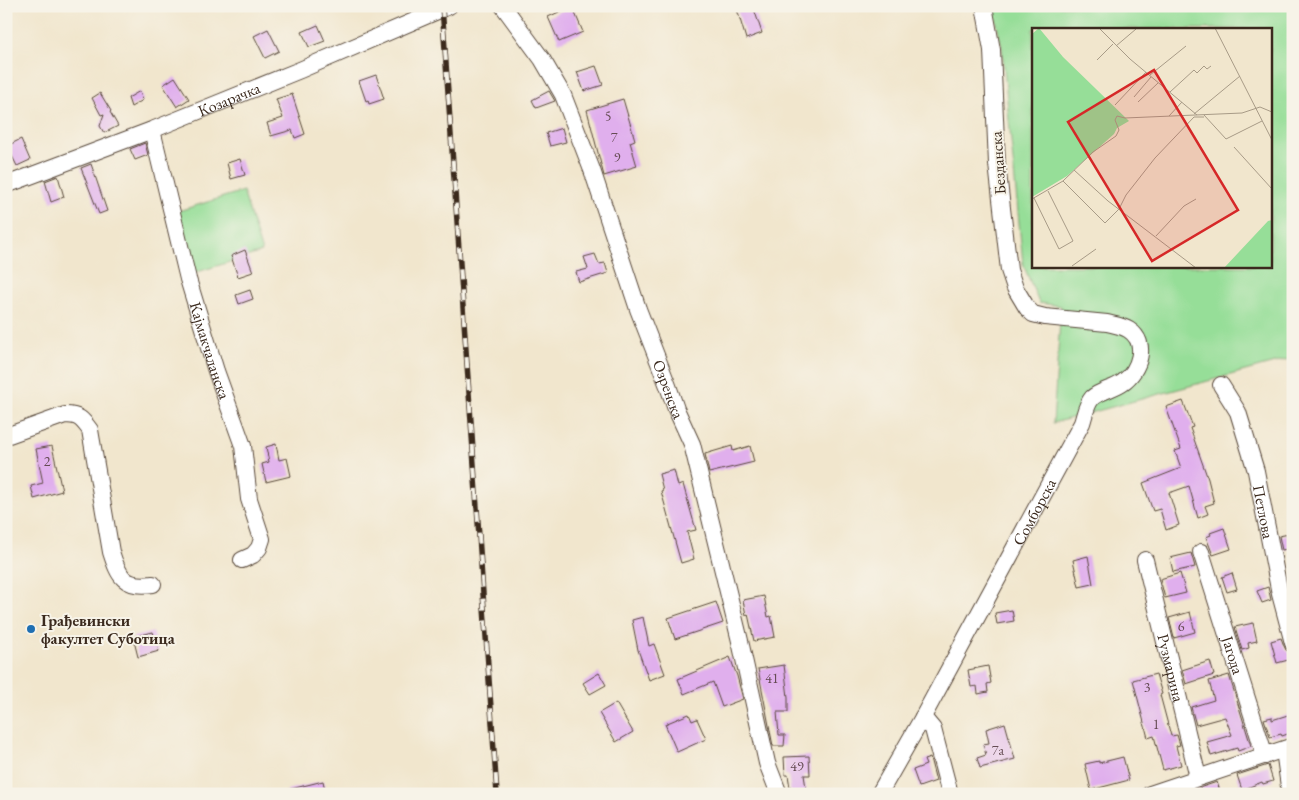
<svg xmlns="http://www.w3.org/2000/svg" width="1299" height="800" font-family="'EB Garamond',serif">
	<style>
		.green { fill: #96de98; stroke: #68845b; fill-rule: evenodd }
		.building { fill: #e0afed }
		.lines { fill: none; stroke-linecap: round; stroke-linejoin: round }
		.minor-casing { stroke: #564638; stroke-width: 18 }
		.minor { stroke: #fff; stroke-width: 16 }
		.rail-casing { stroke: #3b2a1e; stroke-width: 5.5 }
		.rail { stroke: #f7f3e8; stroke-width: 4; stroke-dasharray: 11; stroke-linecap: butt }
		.poi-dot { fill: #1f6fb2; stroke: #f7f3e8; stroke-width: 2 }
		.labels { text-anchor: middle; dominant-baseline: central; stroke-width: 4; stroke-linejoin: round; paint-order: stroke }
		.number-label { font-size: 14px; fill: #644b52 }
		.street-label { font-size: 16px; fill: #3b2a1e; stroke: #f7f3e8 }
		.poi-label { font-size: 16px; font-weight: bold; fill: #3b2a1e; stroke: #f7f3e8; text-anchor: start }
		.inset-road { fill: none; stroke: #a89b87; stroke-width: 1 }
		.view { fill: #d62828; fill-opacity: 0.15; stroke: #d62828; stroke-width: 2.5 }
		.inset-edge { fill: none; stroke: #3b2a1e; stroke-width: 2.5 }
	</style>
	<rect width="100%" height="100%" fill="#f7f3e8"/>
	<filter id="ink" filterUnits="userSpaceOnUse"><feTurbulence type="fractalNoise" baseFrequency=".02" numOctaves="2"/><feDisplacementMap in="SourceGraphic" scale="10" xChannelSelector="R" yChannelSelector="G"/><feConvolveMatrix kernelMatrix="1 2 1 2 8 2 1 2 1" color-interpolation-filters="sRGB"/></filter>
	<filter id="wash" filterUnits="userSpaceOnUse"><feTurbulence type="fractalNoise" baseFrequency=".0096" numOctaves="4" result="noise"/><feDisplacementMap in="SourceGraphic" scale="20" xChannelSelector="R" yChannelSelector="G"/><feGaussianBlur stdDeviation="1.12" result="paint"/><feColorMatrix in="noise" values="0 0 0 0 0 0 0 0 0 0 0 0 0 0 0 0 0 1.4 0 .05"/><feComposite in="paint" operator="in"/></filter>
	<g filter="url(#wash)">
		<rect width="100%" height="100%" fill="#f1e6cd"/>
		<path class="green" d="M993 6H1293V358L1053 423 1061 306 1039 303 1023 264 1002 48ZM1033 29H1270V266H1033Z
			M243 191 262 252 194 273 175 212Z"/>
		<g id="blocks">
			<path class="building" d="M572 6 583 32 559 42 548 17Z
				M736 6H753L762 33 746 39Z
				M318 25 325 41 309 47 302 32Z
				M268 29 279 51 265 58 254 36Z
				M596 66 603 85 584 91 577 72Z
				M376 75 384 99 369 104 368 100 366 101 359 81Z
				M175 77 189 99 177 107 163 85Z
				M140 91 143 100 131 107 128 98Z
				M549 91 555 101 536 108 532 100Z
				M100 93 111 111 110 112 118 126 104 133 100 126 104 114 101 115 92 98Z
				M292 94 305 134 295 138 292 130 271 136 267 123 283 118 276 99Z
				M623 99 635 140 630 142 637 166 604 176 587 110Z
				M562 128 566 142 550 146 546 133Z
				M21 139 30 160 17 166 7 146Z
				M145 143 148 155 135 160 130 149Z
				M240 159 245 175 231 179 227 163Z
				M91 164 107 211 99 214 81 168Z
				M58 176 64 197 51 202 45 181Z
				M245 250 253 272 238 277 231 256Z
				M595 254 599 264 605 263 608 273 579 282 576 272 588 269 584 257Z
				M250 290 253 299 239 304 236 295Z
				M1183 401 1193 427 1190 428 1208 479 1214 503 1205 506 1208 514 1198 518 1189 486 1169 493 1179 525 1166 530 1160 509 1153 511 1143 483 1181 468 1175 451 1181 449 1166 407Z
				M276 444 279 460 287 458 291 476 266 482 262 464 269 462 266 447Z
				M52 446 62 491 34 499 31 486 43 483 36 449Z
				M732 446 733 451 750 446 754 462 709 473 705 454Z
				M674 470 678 486 683 484 696 530 687 532 694 559 681 563 661 491 663 490 659 474Z
				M1224 528 1231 549 1213 555 1206 537 1211 535 1210 533Z
				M1289 534 1292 548 1282 550 1279 536Z
				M1191 553 1195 567 1173 572 1170 558Z
				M1088 556 1093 584 1079 587 1073 560Z
				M1180 573 1186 593 1165 598 1160 579Z
				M1232 573 1237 589 1227 592 1222 577Z
				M1268 587 1271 600 1262 603 1257 591Z
				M764 596 768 617 771 616 775 637 754 641 748 614 746 615 743 600Z
				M716 602 723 623 675 639 668 618Z
				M1012 610 1014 621 997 624 995 613Z
				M1190 612 1195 632 1174 638 1169 618Z
				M643 617 649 646 654 644 665 674 649 680 638 650 632 620Z
				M1253 623 1257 641 1248 643 1249 648 1242 650 1235 627Z
				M153 632 159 651 138 657 133 637Z
				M1281 638 1284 646 1286 650 1290 653 1292 659 1277 663 1271 641Z
				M730 657 737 676 743 699 722 707 713 682 684 694 678 679Z
				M1210 661 1214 675 1186 684 1182 670Z
				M784 665 788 697V712H777L779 735H785L784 746H773L758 669Z
				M988 666 991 683 987 684 988 692 978 694 977 686 971 687 968 670Z
				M599 673 606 685 590 694 583 683Z
				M1156 674 1162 694 1160 695 1171 736 1177 735 1180 745 1176 746 1181 765 1163 770 1154 736 1148 738 1133 680Z
				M1229 675 1251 746 1238 751 1237 748 1211 756 1207 742 1232 735 1225 717 1196 725 1191 707 1214 700 1209 681Z
				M616 703 633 732 616 742 599 713Z
				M689 714 692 721 697 719 706 739 677 752 665 724Z
				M1291 714 1293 720V732L1282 736 1281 734 1270 737 1264 719 1272 717V720Z
				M1005 723 1015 759 980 768 977 758 986 755 983 744 989 743 986 729Z
				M809 756 810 775H804L807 794H791L788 775H785L784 757Z
				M1123 757 1129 780 1091 790 1085 764 1099 761V763Z
				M930 758 936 781 919 787 913 770 926 765 924 760Z
				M1268 765 1273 781 1263 784 1262 782 1242 790 1237 775Z
				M323 781 326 794H287V790Z
				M1217 782 1221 794H1187V792Z"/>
		</g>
	</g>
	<g filter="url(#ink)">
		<use href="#blocks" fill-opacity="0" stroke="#564638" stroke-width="1"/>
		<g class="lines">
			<g class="minor-casing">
				<g id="minor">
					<path id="s1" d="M503 6 542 59 563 95 592 170 638 309 668 386 676 409 692 444 740 641 767 763 779 794"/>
					<path id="s2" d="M152 130 188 279 216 371 243 446 249 499 262 539 259 548 253 555 242 560"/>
					<path id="s3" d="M6 185 152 130 300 70 449 6"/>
					<path id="s4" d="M1221 385 1238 412 1256 471 1280 594 1293 643"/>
					<path d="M6 436 65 415C79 415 82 419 90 430L111 552C119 577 124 588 153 584"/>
					<path id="s5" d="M1201 552 1265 756"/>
					<path id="s6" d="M1145 560 1198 777"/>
					<path d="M923 717 933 729 950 794"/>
					<path d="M1284 750 1290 794"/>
					<path id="s7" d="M879 794 923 717 1082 423C1085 414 1086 405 1092 398 1101 390 1114 389 1123 382 1139 371 1149 343 1129 330 1123 326 1115 325 1107 323L1045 317 1033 314 1027 308 1015 288 1009 270 997 164 992 50 984 6"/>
					<path d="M1150 794 1293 746"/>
				</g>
			</g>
			<use href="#minor" class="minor"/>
			<g class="rail-casing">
				<path id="rail" d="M442 6 497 794"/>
			</g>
			<use href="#rail" class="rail"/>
		</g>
	</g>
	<circle class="poi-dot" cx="31" cy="629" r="5"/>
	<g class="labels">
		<g class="number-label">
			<text x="608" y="116">5</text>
			<text x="614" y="137">7</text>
			<text x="617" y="157">9</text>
			<text x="47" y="461">2</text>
			<text x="1181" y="626">6</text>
			<text x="772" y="678">41</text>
			<text x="1147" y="687">3</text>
			<text x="1156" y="724">1</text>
			<text x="998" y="750">7a</text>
			<text x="797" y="766">49</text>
		</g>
		<g class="street-label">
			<text stroke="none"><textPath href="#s3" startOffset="239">Козарачка</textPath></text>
			<text transform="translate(998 163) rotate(-94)">Безданска</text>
			<text stroke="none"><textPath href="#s2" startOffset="228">Кајмакчаланска</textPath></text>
			<text stroke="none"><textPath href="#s1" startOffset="420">Озренска</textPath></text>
			<text stroke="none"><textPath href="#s7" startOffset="322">Сомборска</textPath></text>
			<text stroke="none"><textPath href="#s4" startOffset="135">Петлова</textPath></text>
			<text stroke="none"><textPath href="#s5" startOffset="108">Јагода</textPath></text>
			<text stroke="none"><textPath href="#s6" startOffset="111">Рузмарина</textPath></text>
		</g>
		<g class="poi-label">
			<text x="41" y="620">Грађевински<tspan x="41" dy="18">факултет Суботица</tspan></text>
		</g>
	</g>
	<g transform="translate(1032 28)">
		<rect width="240" height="240" fill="#f1e6cd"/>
		<path d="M7 0 31 29 97 93 85 100 82 106 35 148 0 169V6ZM240 192V240H192L236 193Z" fill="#96de98"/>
		<path class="inset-road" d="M67 0 98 31 165 87M183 0 240 112M84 18 104 1M65 32 81 16M118 47 154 18M138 64 162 42 165 45 172 38 175 41 179 38M102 69 119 49M106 74 126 55M83 77 114 44M162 86 208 48M172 87 194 111 230 93M137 88 150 74M202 119 240 161M42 142 76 173 164 240M31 153 73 195 87 181 94 167 123 130 162 89H172M2 170 27 221 41 213 16 163M0 171 31 153 61 124 84 108 87 102 83 92 85 88 93 90 210 85 228 79 240 84M124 208 152 178 164 171M40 238 64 221"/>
		<path class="view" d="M122 42 206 182 120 233 36 94Z"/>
		<rect width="240" height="240" class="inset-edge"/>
	</g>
	<rect width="1299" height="800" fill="none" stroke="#f7f3e8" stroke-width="25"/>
</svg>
